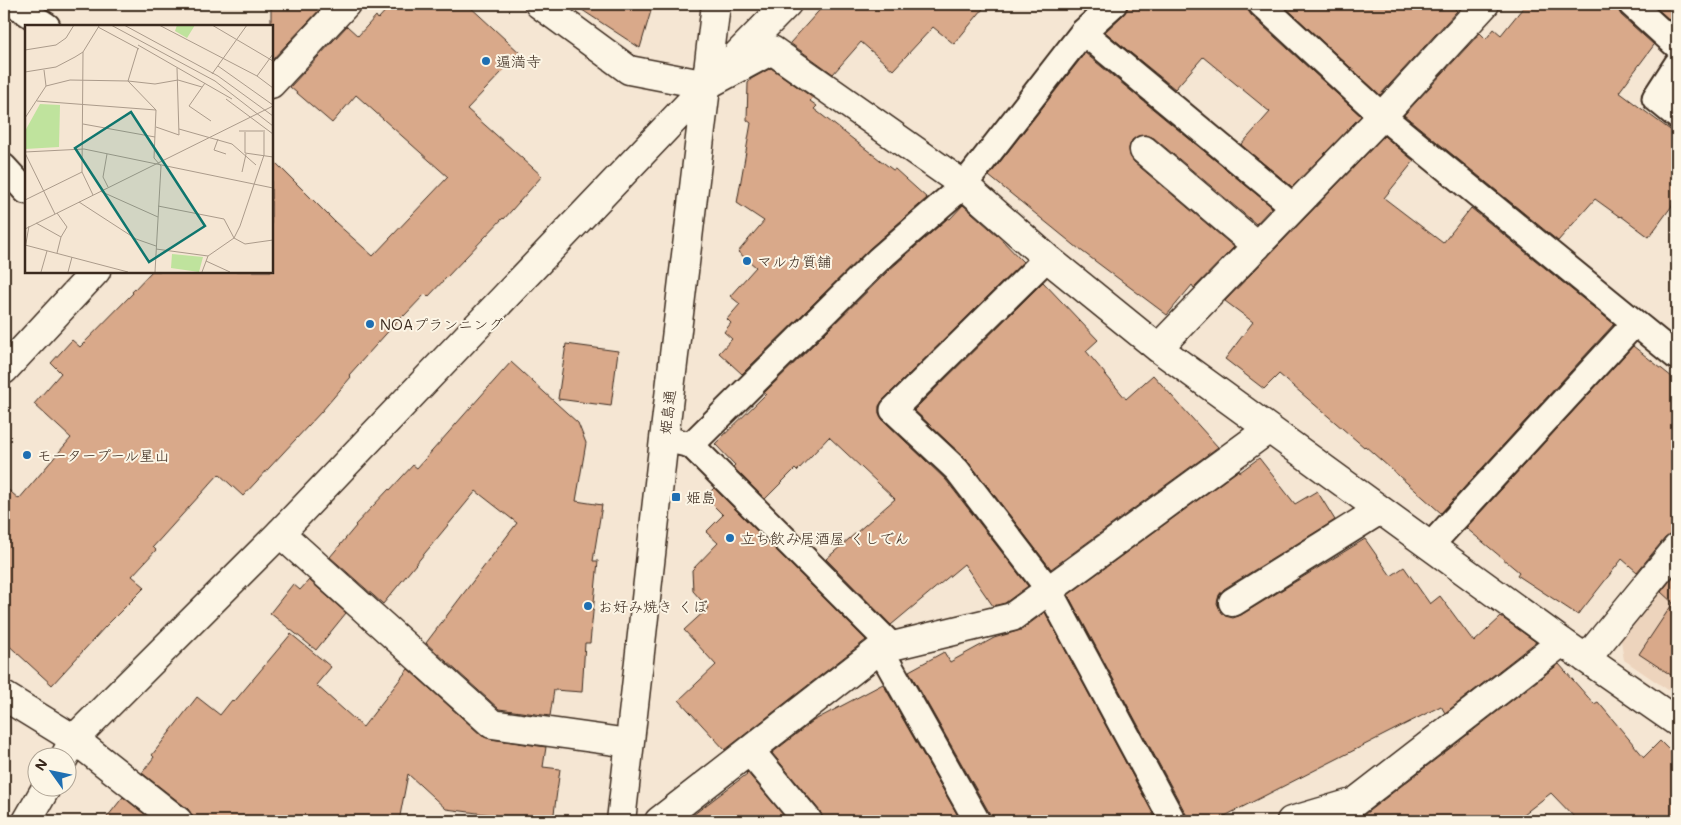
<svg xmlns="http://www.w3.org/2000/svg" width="1681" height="825" font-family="Mali,'Klee One',sans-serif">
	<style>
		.built { fill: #edd4bd }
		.building { fill: #d9a98a; stroke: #3b2a1e }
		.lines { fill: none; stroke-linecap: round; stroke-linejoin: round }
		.lane-casing { stroke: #3b2a1e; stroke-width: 29 }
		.street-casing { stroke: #3b2a1e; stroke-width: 31 }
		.secondary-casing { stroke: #3b2a1e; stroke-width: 31 }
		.primary-casing { stroke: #3b2a1e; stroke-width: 31 }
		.lane { stroke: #fcf5e5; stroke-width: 25 }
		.street { stroke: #fcf5e5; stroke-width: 28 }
		.secondary { stroke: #fcf5e5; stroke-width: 28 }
		.primary { stroke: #fcf5e5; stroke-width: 28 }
		.poi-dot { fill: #1f6fb2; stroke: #fcf5e5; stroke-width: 2 }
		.labels { text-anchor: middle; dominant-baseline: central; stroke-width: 4; stroke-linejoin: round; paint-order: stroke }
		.poi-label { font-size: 15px; fill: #3b2a1e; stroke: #fcf5e5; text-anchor: start }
		.street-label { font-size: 15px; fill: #3b2a1e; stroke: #fcf5e5 }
		.inset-road { fill: none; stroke: #ab9b8b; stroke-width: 1 }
		.view { fill: #0f766e; fill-opacity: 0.15; stroke: #0f766e; stroke-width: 2.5 }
		.inset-edge { fill: none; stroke: #3b2a1e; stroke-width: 2.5 }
	</style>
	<rect width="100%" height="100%" fill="#f5e6d3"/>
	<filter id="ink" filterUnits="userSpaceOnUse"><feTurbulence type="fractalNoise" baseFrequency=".02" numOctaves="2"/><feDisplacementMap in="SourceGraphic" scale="10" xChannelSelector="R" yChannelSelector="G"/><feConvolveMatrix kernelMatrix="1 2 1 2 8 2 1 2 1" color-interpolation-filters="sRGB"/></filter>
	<g filter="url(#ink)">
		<path class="built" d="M1677 564V696L1624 660 1620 634Z"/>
		<path class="building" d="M271 4H325L271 61Z
			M392 4H467L520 53 467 109 542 176 504 219 503 218 428 297 425 294 404 316 403 315 349 375 351 377 322 411 243 496 219 474 153 547 156 550 132 576 145 587 105 627 52 685 4 641V486L19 499 71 438 34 404 61 373 51 363 72 340 80 347 133 293 132 292 152 271H271V158L335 222 373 256 448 177 356 95 332 123 290 87 347 26 358 36 376 16 378 19Z
			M573 4H653L640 48Z
			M825 4H987L954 44 933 27 893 70 861 42 833 74 790 43Z
			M1128 4H1247V9L1251 15 1361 116 1292 187 1241 145 1270 112 1203 57 1175 89 1105 32 1124 14 1127 9Z
			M1282 4H1450L1457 11 1380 95Z
			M1526 4H1617L1618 9 1621 15 1654 45 1619 92 1677 135V199L1649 237 1621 216 1620 217 1595 199 1558 241 1404 115 1480 33 1486 39 1494 29 1501 35Z
			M1652 4H1677V14L1672 22Z
			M1085 53 1272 207 1256 224 1154 138 1146 135 1138 136 1132 140 1129 148 1130 156 1134 162 1234 247 1194 288 1192 285 1167 315 1079 249 989 176Z
			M771 68 813 98 810 101 817 106 814 109 893 170 895 169 927 198 868 250 742 374 719 353 732 339 724 332 731 323 727 319 740 304 730 296 756 267 738 252 764 221 737 203 751 123 747 120 748 83 751 79Z
			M1384 136 1414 161 1384 198 1443 243 1471 208 1614 324 1441 513 1365 446 1364 447 1279 374 1264 389 1225 359 1253 322 1225 301Z
			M963 205 998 236 1023 262 883 400 879 406V413L883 420 946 480 1028 586 1005 603 993 606 964 564 891 625 826 559 895 499 829 437 797 471 795 469 765 499 733 467 735 465 715 444 766 394 764 393 888 271 948 218 950 219Z
			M1043 282 1098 340 1086 351 1126 399 1153 375 1218 447 1051 569 968 461 914 410Z
			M566 344 618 351 611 406 558 399Z
			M1633 346 1677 381V533L1671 534 1665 538 1637 572 1622 559 1578 615 1517 575 1519 572 1466 528Z
			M511 362 578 423 586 443 576 501 602 505 593 561H598L590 643H585L582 692 554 690 550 716 499 709 426 643 517 523 476 491 383 604 330 557 356 526 355 525 389 489 390 490 413 465 417 468Z
			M1259 458 1295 504 1317 491 1335 520 1224 589 1219 595 1217 603 1220 610 1225 616 1233 618 1241 615 1365 539 1391 576 1404 567 1430 604 1440 596 1474 642 1501 617 1536 642 1445 713 1441 706 1215 821H1187L1186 814 1068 595 1239 470 1240 472Z
			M714 488 866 640 725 750 679 700 716 665 684 630 708 608 693 591 692 570 718 543 706 532 723 515 705 497Z
			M1677 572V679L1639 654 1673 603 1661 592Z
			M309 580 346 613 316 650 270 613 293 584 300 590Z
			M1045 612 1157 821H991L990 814 909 671 944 652 950 662 994 638 1021 630Z
			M291 634 331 667 316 685 363 727 408 669 482 736 490 739 546 747 543 767 560 769 553 821H540L446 809 408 774 399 821H193L192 815 188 809 142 773 154 757 152 755 197 697 220 715 232 700 234 702Z
			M1559 664 1594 704 1598 702 1644 757 1660 741 1677 758V821H1578L1551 793 1515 821H1345L1365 814Z
			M883 684 961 821H823L820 811 772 753 813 721Z
			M747 772 788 821H685L747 774 746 773Z
			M123 797 153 821H104Z"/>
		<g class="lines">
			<g class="lane-casing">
				<path id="lane" d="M14 4 47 26
					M1261 4 1382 116 1677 357
					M1631 4 1677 46
					M1083 32 1294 207
					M1677 64 1655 98 1677 116
					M4 167 26 191
					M1047 258 893 410 957 470 1049 590 1173 821
					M674 441 691 445 893 647
					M691 445 878 260 964 185 1083 32 1114 4
					M1430 546 1635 323
					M880 649 977 821"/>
			</g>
			<g class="street-casing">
				<path id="street" d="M539 4 629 70 707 85 772 50 964 185 1047 258 1158 348 1562 642 1677 722
					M727 65 787 4
					M271 84 346 4
					M1144 150 1257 246
					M1158 348 1382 116 1485 4
					M4 370 96 271
					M280 533 492 724 629 743
					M1233 602 1380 510
					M1586 659 1677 548
					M4 696 74 739 178 821
					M750 751 808 821
					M659 821 880 649 1012 617 1269 429
					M1291 821 1355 802 1562 642"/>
			</g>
			<g class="secondary-casing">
				<path id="secondary" d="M64 758 74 739 280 533 707 85
					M27 821 46 788"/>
			</g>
			<g class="primary-casing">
				<path id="primary" d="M621 821 664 439 716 4"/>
			</g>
			<use href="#lane" class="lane"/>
			<use href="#street" class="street"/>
			<use href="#secondary" class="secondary"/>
			<use href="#primary" class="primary"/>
		</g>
	</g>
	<g class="poi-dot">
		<circle cx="486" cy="61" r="5"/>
		<circle cx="747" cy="261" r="5"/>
		<circle cx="370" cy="324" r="5"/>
		<circle cx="27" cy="455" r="5"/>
		<rect x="671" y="492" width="10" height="10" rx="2.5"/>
		<circle cx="730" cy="538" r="5"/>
		<circle cx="588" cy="606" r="5"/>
	</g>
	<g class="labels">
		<g class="poi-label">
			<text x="496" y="61">遍満寺</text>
			<text x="757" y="261">マルカ質舗</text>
			<text x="380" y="324">NOAプランニング</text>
			<text x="37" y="455">モータープール星山</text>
			<text x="686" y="497">姫島</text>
			<text x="740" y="538">立ち飲み居酒屋 くしでん</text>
			<text x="598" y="606">お好み焼き くぼ</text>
		</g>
		<g class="street-label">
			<text transform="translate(667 412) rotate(-83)">姫島通</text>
		</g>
	</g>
	<g transform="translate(25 25)">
		<rect width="248" height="248" fill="#f5e6d3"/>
		<path d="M152 0H170L162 13 150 6ZM15 79 35 80 34 122 0 124V106ZM147 229 178 232 174 247 146 243Z" fill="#bfe39d"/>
		<path class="inset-road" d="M86 0 190 56 248 101M99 0 193 51 248 91M134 0 232 51 248 63M187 0 248 36M73 2 114 24M113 20 207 74M113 23 103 56 130 59 153 55 177 62M0 25 31 20 41 13 49 0M193 41 248 80M0 47 31 42 50 32 58 27 74 1M187 49 222 0M232 51 248 29M180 58 164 81 186 96M21 61 45 55 103 56 131 85 129 133 136 141 130 247M201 74 248 109M12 76 131 85M0 93 21 61 19 45M58 99 130 112M131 102 154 110 152 43M154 104 207 119 231 140M214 106H240M220 107V128L248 132M193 114 189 125 201 129M0 127 59 124 248 163M0 128 30 189M82 129 78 152 83 162M57 147 68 170M217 147 221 129M75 166 133 192M0 175 57 147 58 27M54 177 111 214 131 221M133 181 199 194 209 213 220 219 248 215M32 188 42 202 36 212M11 198 36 212 32 228M0 204 248 81M0 220 103 247M0 224 4 201M131 224 183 231M181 236 205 247M16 247 22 226M43 247 47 232M177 247 183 231 209 213 215 201 239 130V107"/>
		<path class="view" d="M106 87 180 201 124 237 50 123Z"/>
		<rect width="248" height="248" class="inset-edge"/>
	</g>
	<rect width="1681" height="825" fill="none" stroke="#fcf5e5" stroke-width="20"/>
	<rect x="10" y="10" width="1661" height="805" fill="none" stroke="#3b2a1e" stroke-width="2" filter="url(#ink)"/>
	<g transform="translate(52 772) rotate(303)"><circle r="24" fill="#fcf5e5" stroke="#afa495"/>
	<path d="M0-4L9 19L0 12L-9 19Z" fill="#1f6fb2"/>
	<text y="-8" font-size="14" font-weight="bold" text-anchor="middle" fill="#3b2a1e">N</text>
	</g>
</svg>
